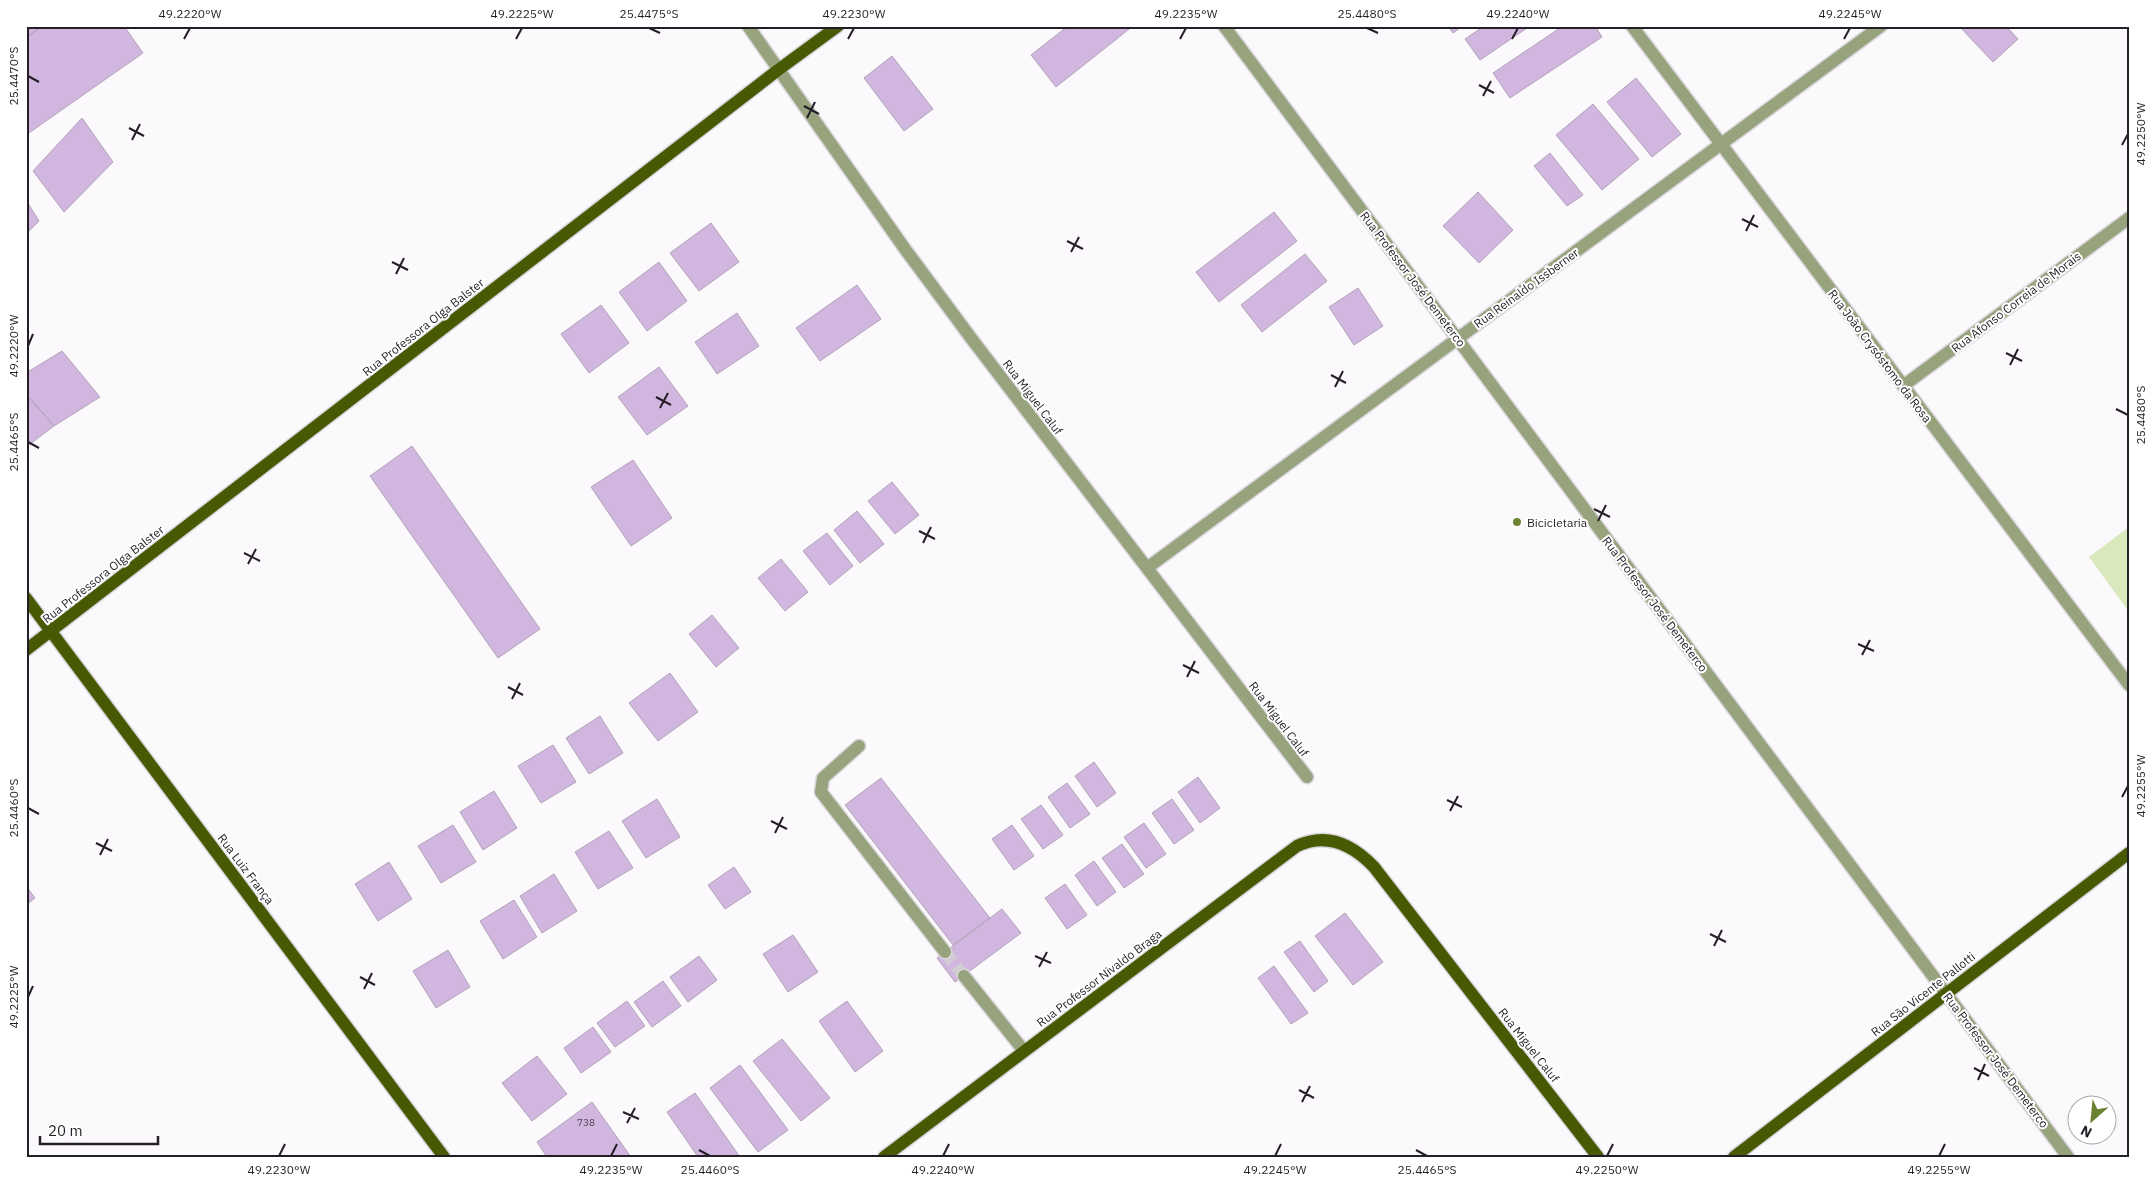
<svg xmlns="http://www.w3.org/2000/svg" width="2155" height="1183" font-family="'IBM Plex Sans',sans-serif">
	<style>
		.green { fill: #d9e8bd }
		.building { fill: #d1b6df; stroke: #b0a4b6 }
		.lines { fill: none; stroke-linecap: round; stroke-linejoin: round }
		.minor-tunnel { stroke: #d1cdd2; stroke-width: 12; stroke-dasharray: 12 6; stroke-linecap: butt }
		.minor-casing { stroke: #d9d6db; stroke-width: 15 }
		.major-casing { stroke: #d9d6db; stroke-width: 15 }
		.minor { stroke: #96a37d; stroke-width: 12 }
		.major { stroke: #475a03; stroke-width: 12 }
		.ticks { fill: none; stroke: #241f27; stroke-width: 2 }
		.poi-dot { fill: #6c8233; stroke: #fff; stroke-width: 2 }
		.labels { text-anchor: middle; dominant-baseline: central; stroke-width: 4; stroke-linejoin: round; paint-order: stroke }
		.number-label { font-size: 10px; fill: #4f4555 }
		.street-label { font-size: 12px; fill: #241f27; stroke: #fff }
		.poi-label { font-size: 12px; fill: #241f27; stroke: #fff; text-anchor: start }
		.neatline { fill: none; stroke: #241f27; stroke-width: 2 }
		.ticks-label { font-size: 12px; text-anchor: middle; fill: #241f27 }
	</style>
	<rect width="100%" height="100%" fill="#fcf9fd"/>
	<path class="green" d="M2129 527V612L2089 557Z"/>
	<path class="building" d="M26 26H42L26 38Z
		M42 26H124L143 53 26 135V38Z
		M1068 26H1133L1056 87 1031 55Z
		M1448 26H1463L1453 33Z
		M1484 26H1530L1480 60 1465 39Z
		M1563 26H1595L1602 37 1510 98 1493 73Z
		M1959 26H2006L2018 39 1993 62Z
		M892 56 933 109 904 131 864 78Z
		M1636 78 1681 134 1652 157 1607 102Z
		M1593 104 1639 159 1602 190 1556 135Z
		M82 118 113 162 64 212 33 171Z
		M1550 153 1583 195 1567 206 1534 166Z
		M1478 192 1513 230 1479 263 1443 226Z
		M26 200 39 221 26 234Z
		M1274 212 1297 241 1219 302 1196 272Z
		M711 223 739 262 699 291 670 253Z
		M1305 254 1327 281 1262 332 1241 305Z
		M659 262 687 301 647 331 619 292Z
		M857 285 881 319 820 361 796 328Z
		M1358 288 1383 326 1354 345 1329 307Z
		M601 305 629 343 589 373 561 334Z
		M737 313 759 346 717 374 695 342Z
		M62 351 100 397 54 426 26 394V373Z
		M659 367 688 406 647 435 618 397Z
		M26 394 54 426 26 447Z
		M412 446 540 629 498 658 370 476Z
		M633 460 672 518 631 546 591 487Z
		M892 482 919 515 895 534 868 501Z
		M857 511 884 544 860 563 834 530Z
		M827 533 853 566 830 585 803 551Z
		M781 559 808 592 785 611 758 578Z
		M712 615 739 648 716 667 689 634Z
		M670 673 698 712 658 741 629 703Z
		M600 716 623 753 589 774 566 738Z
		M553 745 576 782 541 803 518 766Z
		M1094 762 1116 793 1097 807 1075 776Z
		M1198 777 1220 808 1200 823 1178 792Z
		M881 778 990 918 953 945 845 805Z
		M1067 783 1090 814 1070 828 1048 797Z
		M494 791 517 828 483 850 460 812Z
		M657 799 680 837 646 858 622 821Z
		M1172 799 1194 830 1174 844 1152 813Z
		M1041 805 1063 835 1043 849 1021 819Z
		M1144 823 1166 854 1146 868 1124 837Z
		M453 825 476 862 441 883 418 846Z
		M1012 825 1034 856 1014 870 992 839Z
		M609 831 633 868 598 889 575 852Z
		M1122 844 1144 874 1124 888 1102 858Z
		M1094 861 1116 892 1097 906 1075 875Z
		M389 862 412 899 378 921 355 884Z
		M734 867 751 892 725 909 708 885Z
		M554 874 577 911 542 933 520 896Z
		M1065 884 1087 915 1067 929 1045 898Z
		M26 886 35 898 26 905Z
		M514 900 537 937 503 959 480 921Z
		M1002 909 1021 933 955 982 937 958Z
		M1345 913 1383 962 1353 985 1315 936Z
		M793 935 818 972 788 992 763 954Z
		M1300 941 1328 981 1314 992 1284 952Z
		M448 950 470 987 436 1008 413 971Z
		M699 956 717 980 688 1002 670 977Z
		M1274 966 1308 1013 1291 1024 1258 978Z
		M663 981 681 1006 652 1027 634 1002Z
		M627 1001 645 1026 615 1047 597 1023Z
		M847 1001 883 1051 855 1072 819 1021Z
		M593 1027 611 1052 581 1073 564 1048Z
		M782 1039 830 1098 801 1121 753 1061Z
		M537 1056 567 1094 532 1121 502 1083Z
		M740 1065 788 1130 758 1152 710 1088Z
		M695 1093 740 1157H698L667 1112Z
		M592 1102 631 1157H547L537 1142Z"/>
	<g class="lines">
		<path class="minor-tunnel" d="M945 952 964 976"/>
		<g class="minor-casing">
			<path id="minor" d="M748 26 905 249 974 342 1307 777
				M1224 26 2068 1157
				M1632 26 2129 685
				M1903 386 2129 218
				M1147 568 1881 26
				M859 746 823 778 821 792 945 952
				M964 976 1024 1051"/>
		</g>
		<g class="major-casing">
			<path id="major" d="M26 598 444 1157
				M26 650 778 70 838 26
				M884 1157 1297 846C1327 832 1353 845 1374 867L1598 1157
				M1734 1157 2129 853"/>
		</g>
		<use href="#minor" class="minor"/>
		<use href="#major" class="major"/>
	</g>
	<path class="ticks" d="M649 28 660 33M1367 28 1378 33M184 39 190 28M516 39 522 28M848 39 854 28M1180 39 1186 28M1512 39 1518 28M1844 39 1850 28M28 76 39 82M1479 85 1494 93M1483 96 1491 81M804 106 819 114M807 118 815 102M129 128 144 136M132 140 140 124M2122 145 2128 134M1742 219 1758 227M1746 231 1754 215M1067 241 1083 249M1071 252 1079 237M392 262 408 270M396 274 404 258M28 346 33 334M2006 353 2022 361M2010 365 2018 349M1331 375 1346 383M1335 387 1343 371M656 397 671 405M660 408 668 393M2116 409 2128 415M28 442 39 448M1594 509 1610 517M1598 521 1606 505M919 531 935 539M923 543 931 527M244 553 260 561M248 564 256 549M1858 644 1874 651M1862 655 1870 640M1183 665 1199 673M1187 677 1195 661M508 687 523 695M512 699 520 683M2122 797 2128 786M1447 800 1462 807M28 808 39 814M1450 811 1458 796M771 821 787 829M775 833 783 817M96 843 112 851M100 855 108 839M1710 934 1726 942M1714 946 1722 930M1035 956 1051 963M1039 967 1047 952M360 977 375 985M364 989 372 973M28 997 33 986M1974 1068 1989 1076M1978 1080 1985 1064M1299 1090 1314 1098M1302 1102 1310 1086M623 1112 639 1119M627 1123 635 1108M699 1150 710 1156M1416 1150 1427 1156M279 1156 285 1144M611 1156 617 1144M943 1156 949 1144M1275 1156 1281 1144M1607 1156 1613 1144M1939 1156 1945 1144"/>
	<circle class="poi-dot" cx="1517" cy="522" r="5"/>
	<g class="labels">
		<g class="number-label">
			<text x="586" y="1122">738</text>
		</g>
		<g class="street-label">
			<text transform="translate(1413 279) rotate(53)">Rua Professor José Demeterco</text>
			<text transform="translate(1526 288) rotate(-36)">Rua Reinaldo Issberner</text>
			<text transform="translate(2016 302) rotate(-37)">Rua Afonso Correia de Morais</text>
			<text transform="translate(423 327) rotate(-38)">Rua Professora Olga Balster</text>
			<text transform="translate(1880 356) rotate(53)">Rua João Crysóstomo da Rosa</text>
			<text transform="translate(1033 397) rotate(53)">Rua Miguel Caluf</text>
			<text transform="translate(103 574) rotate(-38)">Rua Professora Olga Balster</text>
			<text transform="translate(1655 604) rotate(53)">Rua Professor José Demeterco</text>
			<text transform="translate(1279 719) rotate(53)">Rua Miguel Caluf</text>
			<text transform="translate(246 869) rotate(53)">Rua Luiz França</text>
			<text transform="translate(1099 978) rotate(-37)">Rua Professor Nivaldo Braga</text>
			<text transform="translate(1923 994) rotate(-38)">Rua São Vicente Pallotti</text>
			<text transform="translate(1529 1045) rotate(52)">Rua Miguel Caluf</text>
			<text transform="translate(1996 1060) rotate(53)">Rua Professor José Demeterco</text>
		</g>
		<g class="poi-label">
			<text x="1527" y="522">Bicicletaria</text>
		</g>
	</g>
	<rect width="2155" height="1183" fill="none" stroke="#ffffff" stroke-width="55"/>
	<g transform="translate(2092 1120) rotate(207)"><circle r="24" fill="#ffffff" stroke="#a7a5a9"/>
	<path d="M0-4L9 19L0 12L-9 19Z" fill="#6c8233"/>
	<text y="-8" font-size="14" font-weight="bold" text-anchor="middle" fill="#241f27">N</text>
	</g>
	<path d="M40 1136v8h118v-8" fill="none" stroke="#241f27" stroke-width="2.5"/>
	<text x="48" y="1136" font-size="15" fill="#241f27" stroke="#ffffff" stroke-width="4" paint-order="stroke">20 m</text>
	<rect x="28" y="28" width="2100" height="1128" class="neatline"/>
	<g class="ticks-label">
		<text x="190" y="18">49.2220°W</text>
		<text x="522" y="18">49.2225°W</text>
		<text x="649" y="18">25.4475°S</text>
		<text x="854" y="18">49.2230°W</text>
		<text x="1186" y="18">49.2235°W</text>
		<text x="1367" y="18">25.4480°S</text>
		<text x="1518" y="18">49.2240°W</text>
		<text x="1850" y="18">49.2245°W</text>
		<text transform="translate(14 76) rotate(-90)" y="4">25.4470°S</text>
		<text transform="translate(2141 134) rotate(-90)" y="4">49.2250°W</text>
		<text transform="translate(14 346) rotate(-90)" y="4">49.2220°W</text>
		<text transform="translate(2141 415) rotate(-90)" y="4">25.4480°S</text>
		<text transform="translate(14 442) rotate(-90)" y="4">25.4465°S</text>
		<text transform="translate(2141 786) rotate(-90)" y="4">49.2255°W</text>
		<text transform="translate(14 808) rotate(-90)" y="4">25.4460°S</text>
		<text transform="translate(14 997) rotate(-90)" y="4">49.2225°W</text>
		<text x="279" y="1174">49.2230°W</text>
		<text x="611" y="1174">49.2235°W</text>
		<text x="710" y="1174">25.4460°S</text>
		<text x="943" y="1174">49.2240°W</text>
		<text x="1275" y="1174">49.2245°W</text>
		<text x="1427" y="1174">25.4465°S</text>
		<text x="1607" y="1174">49.2250°W</text>
		<text x="1939" y="1174">49.2255°W</text>
	</g>
</svg>
